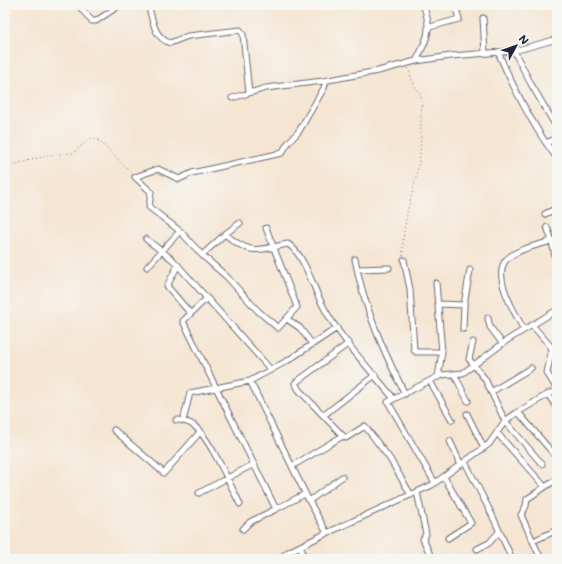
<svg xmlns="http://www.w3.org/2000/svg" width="562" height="564" font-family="Mali,sans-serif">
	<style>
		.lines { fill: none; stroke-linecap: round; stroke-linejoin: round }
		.street-casing { stroke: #6c6670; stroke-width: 7 }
		.path { stroke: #6c6670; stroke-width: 1; stroke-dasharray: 1 3; stroke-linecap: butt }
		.street { stroke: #fff; stroke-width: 5 }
	</style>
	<rect width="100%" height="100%" fill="#f6f6f2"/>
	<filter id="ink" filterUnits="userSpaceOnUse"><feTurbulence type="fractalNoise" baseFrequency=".025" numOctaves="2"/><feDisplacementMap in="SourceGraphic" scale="8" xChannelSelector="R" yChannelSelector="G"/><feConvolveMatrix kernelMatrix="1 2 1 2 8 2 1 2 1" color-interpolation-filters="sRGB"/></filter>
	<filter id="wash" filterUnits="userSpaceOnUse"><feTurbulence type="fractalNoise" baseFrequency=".012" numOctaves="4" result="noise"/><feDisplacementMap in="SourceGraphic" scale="16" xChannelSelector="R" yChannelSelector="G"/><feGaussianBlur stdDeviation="0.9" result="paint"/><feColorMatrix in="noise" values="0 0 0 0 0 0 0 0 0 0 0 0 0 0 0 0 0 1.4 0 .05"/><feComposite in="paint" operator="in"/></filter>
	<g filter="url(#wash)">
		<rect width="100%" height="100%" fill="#f5e5d2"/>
	</g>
	<g filter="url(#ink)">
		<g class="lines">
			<g class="street-casing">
				<path id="street" d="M78 5 92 21H96L120 5
					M148 5C153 19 153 37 170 43L188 36 240 30 243 34 249 93
					M483 18 485 53
					M430 27 459 19 455 5
					M514 51 531 84 554 123
					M498 52C514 89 532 126 557 158
					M416 61C427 40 433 29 423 5
					M232 98 266 88 323 81 378 71 416 61 451 56 514 51 557 39
					M546 143 557 138
					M545 214 557 208
					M547 227 552 241 557 267
					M266 228 297 307 278 328 258 311 227 277 202 255 180 231 149 207 151 192 135 177 158 169 179 179 192 173 282 153 288 143 299 131 324 88 326 81
					M225 234C251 256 257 250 288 244 304 254 313 287 322 304 339 338 370 369 394 399
					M146 239 173 260 271 370
					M202 255 225 234 240 223
					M355 259C364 308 383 350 405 394
					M404 260 410 289 414 350 416 352H442
					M178 265 167 286 190 313
					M147 267 180 231
					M357 269 389 268
					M436 283 442 352 438 377
					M207 298 183 321 276 509 250 522 243 529
					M439 304 464 305
					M488 318 490 327 502 343
					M287 319 300 328 312 344
					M532 325 552 348 547 373 555 386V392
					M463 329 464 305 470 270
					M524 330C515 313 492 277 506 260 516 249 538 245 552 241
					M473 342 469 359 485 379 505 421 542 464
					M454 374 468 401
					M250 381 309 501 327 533 432 485 489 444 505 421 518 412 550 393 557 392
					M430 381 452 420
					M491 392 531 368
					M548 394 557 408
					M518 412 557 458
					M467 414 484 448
					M324 415 375 375
					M176 420C182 420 188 422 193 425 209 436 230 485 240 504
					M183 421 190 393 250 381 287 361 337 328
					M114 430 164 473 200 432
					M497 433 545 487
					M343 436 299 390 295 383 349 343
					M450 441 461 465
					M465 462 493 517 512 559
					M292 466 341 437 343 436 346 438 365 426 390 459 411 495
					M444 477 471 523 448 538
					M435 483 388 402 441 375 463 373 509 339 557 310
					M417 492 426 534 423 539 432 559
					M199 493 254 464
					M309 501 342 477
					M276 509 305 494
					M533 541 557 530
					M300 546 305 559
					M477 549 489 543 499 532
					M279 559 288 552 327 533
					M541 559 521 515 526 506 527 499 557 479"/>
			</g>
			<path class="path" d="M5 167 49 155 73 153 90 139H97L131 172
				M403 256C401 223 414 193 419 161 422 142 420 122 422 102L421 95 414 85 408 68"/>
			<use href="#street" class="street"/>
		</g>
	</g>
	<rect width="562" height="564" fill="none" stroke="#f6f6f2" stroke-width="20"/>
	<g transform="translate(516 46) rotate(50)" stroke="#f6f6f2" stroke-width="3" paint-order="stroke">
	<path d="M0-3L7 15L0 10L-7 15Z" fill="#22223b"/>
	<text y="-6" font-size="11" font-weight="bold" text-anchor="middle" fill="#22223b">N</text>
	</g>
</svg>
